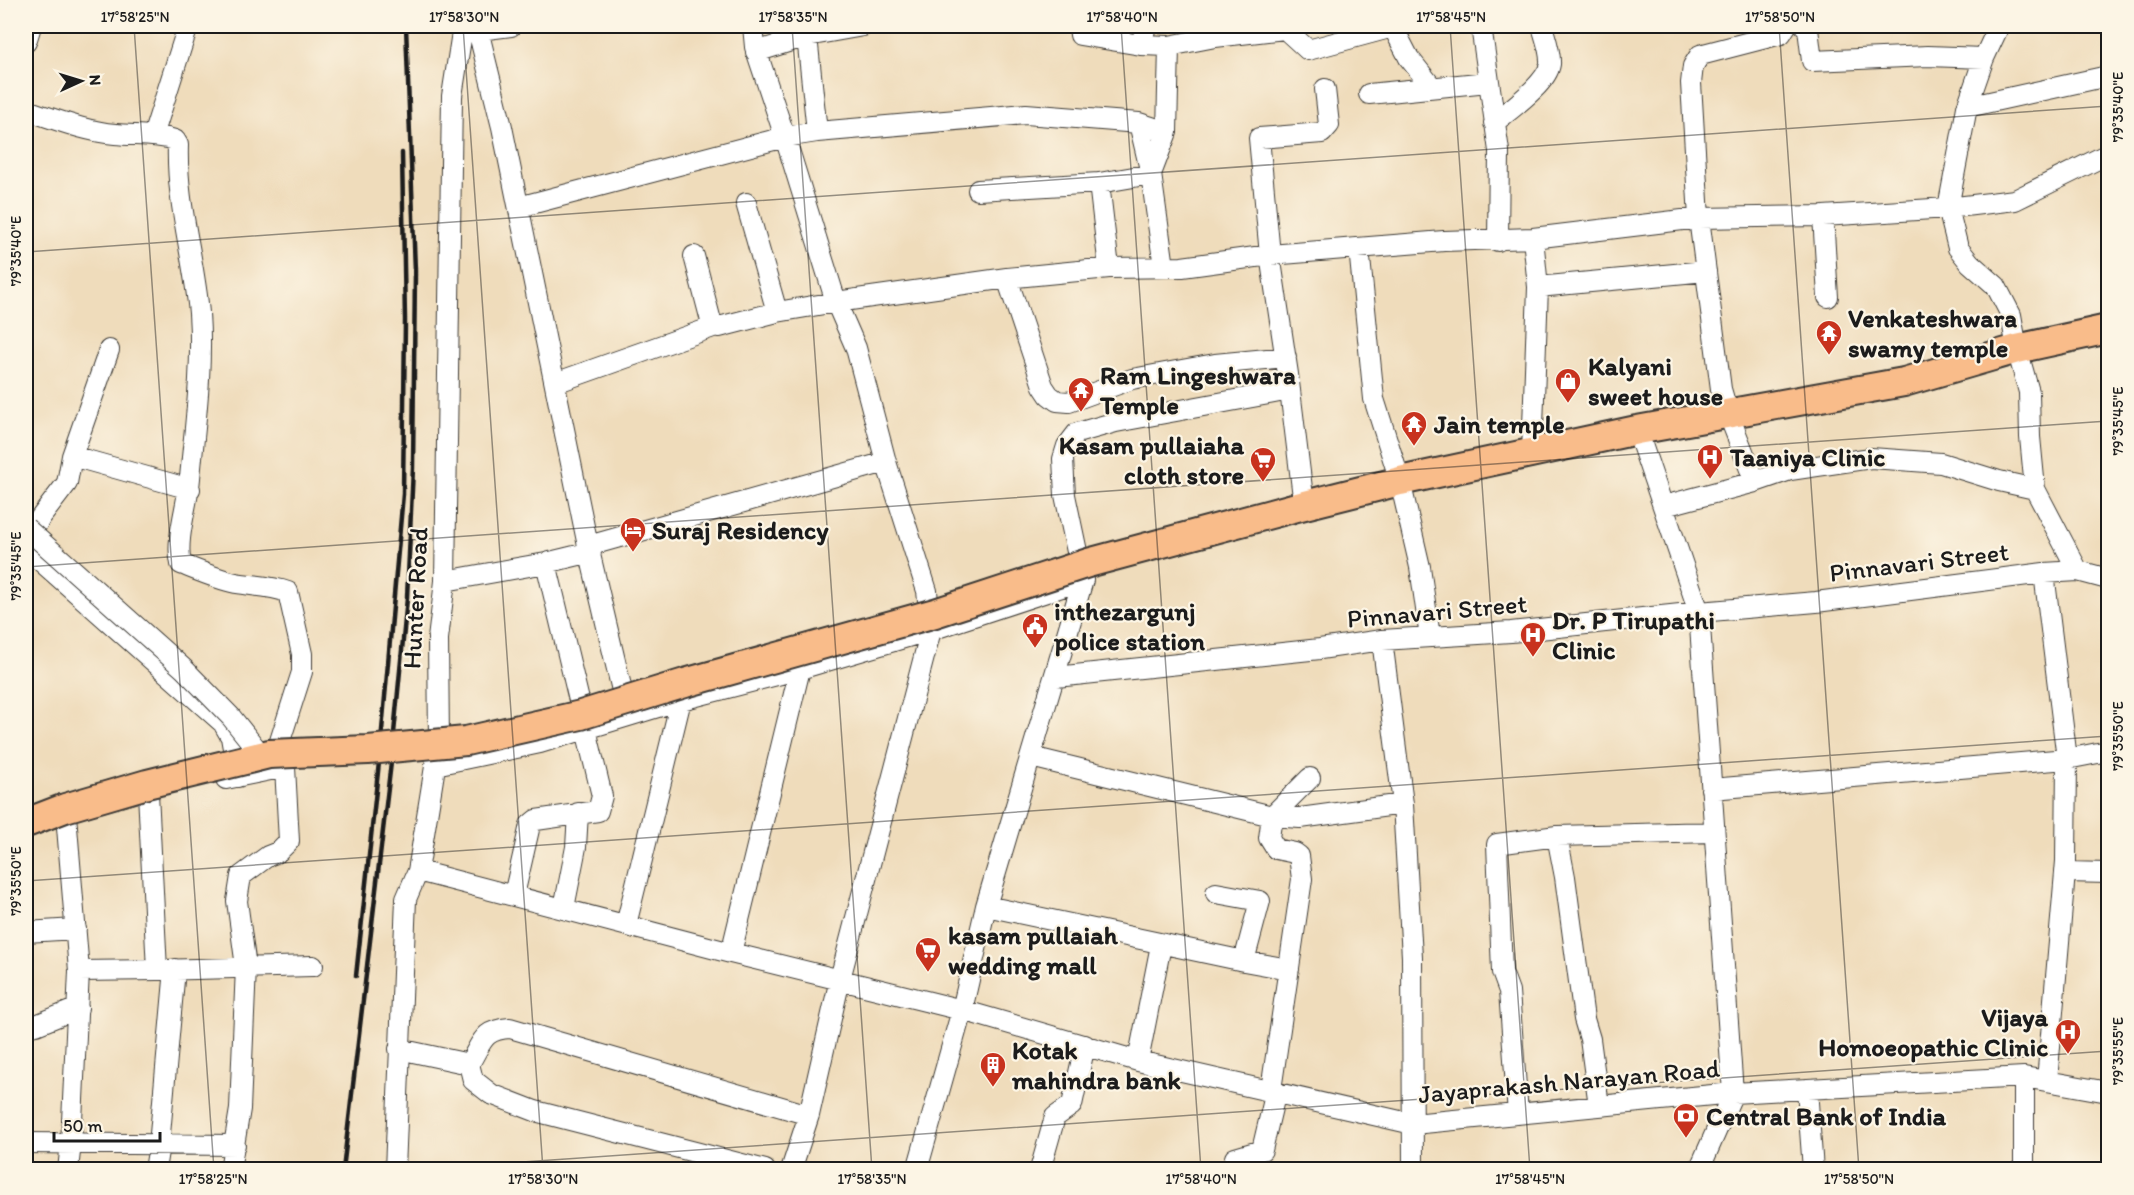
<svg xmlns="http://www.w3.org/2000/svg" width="2134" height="1195" font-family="Itim,sans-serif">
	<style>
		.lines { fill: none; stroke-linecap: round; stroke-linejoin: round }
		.minor-casing { stroke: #3c3934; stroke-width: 22 }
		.highway-casing { stroke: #3c3934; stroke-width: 32 }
		.minor { stroke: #fff; stroke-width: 20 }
		.highway { stroke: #f9bc8a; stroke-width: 28 }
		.rail { stroke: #1c1c1c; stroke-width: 4.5 }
		.minor-bridge-casing { stroke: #3c3934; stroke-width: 22; stroke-linecap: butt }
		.highway-bridge-casing { stroke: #3c3934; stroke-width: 32; stroke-linecap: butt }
		.minor-bridge { stroke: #fff; stroke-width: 20 }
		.highway-bridge { stroke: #f9bc8a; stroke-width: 28 }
		.ticks { fill: none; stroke: #1c1c1c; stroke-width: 1.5; stroke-opacity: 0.45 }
		.labels { text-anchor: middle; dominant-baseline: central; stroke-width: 4.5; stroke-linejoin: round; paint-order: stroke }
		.poi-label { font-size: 26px; font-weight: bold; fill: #1c1c1c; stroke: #fcf5e5; text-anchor: start }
		.street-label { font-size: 26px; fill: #1c1c1c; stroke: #fcf5e5 }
		.neatline { fill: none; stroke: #1c1c1c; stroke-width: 2 }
		.ticks-label { font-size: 15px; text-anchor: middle; fill: #1c1c1c }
	</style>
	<rect width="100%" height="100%" fill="#fcf5e5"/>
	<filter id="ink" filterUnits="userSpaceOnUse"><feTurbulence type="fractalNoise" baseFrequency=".0167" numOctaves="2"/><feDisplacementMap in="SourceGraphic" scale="12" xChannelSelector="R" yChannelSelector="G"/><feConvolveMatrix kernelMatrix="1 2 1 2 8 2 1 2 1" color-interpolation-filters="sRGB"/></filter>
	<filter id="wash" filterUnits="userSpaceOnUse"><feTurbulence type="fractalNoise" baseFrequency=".008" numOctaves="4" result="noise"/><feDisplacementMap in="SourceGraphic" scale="24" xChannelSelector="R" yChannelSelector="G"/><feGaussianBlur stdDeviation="1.35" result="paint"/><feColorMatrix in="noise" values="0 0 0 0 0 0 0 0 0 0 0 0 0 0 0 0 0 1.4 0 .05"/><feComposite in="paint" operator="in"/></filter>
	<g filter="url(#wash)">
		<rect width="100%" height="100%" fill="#efdcbb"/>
	</g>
	<g filter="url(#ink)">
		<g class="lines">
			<g class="minor-casing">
				<path id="minor" d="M477 26 502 127 588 546 628 716
					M753 26 755 47 785 137 836 302 856 348 886 462 927 591 931 630 840 979 809 1115 791 1170
					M1079 26 1080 35 1141 45 1169 46 1215 37 1285 29 1308 50 1393 27 1409 58 1432 87
					M1481 26 1499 151 1498 241
					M1805 26 1808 29 1812 61 1928 56 1984 58
					M1999 26 1984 58 1967 107 1948 208 1958 248 1970 263 1996 286 2011 315 2017 349 2029 392 2030 437 2035 489
					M479 30 511 26
					M807 36 817 132
					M26 42 31 26
					M1141 45 1146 26
					M756 52 807 36 863 26
					M1369 94 1488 82
					M1967 107 2108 76
					M26 110C55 119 84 131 115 134 135 136 155 134 175 140L178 145C176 202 194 257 199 313 203 368 195 424 190 478 188 504 175 539 181 564 199 571 217 579 236 583 254 586 271 586 288 592L302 654V672L279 744 277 762 281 764
					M1139 123 1151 174 1164 267
					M1494 123C1509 110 1547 84 1550 64 1551 52 1545 37 1542 26
					M153 136 188 26
					M1099 183 1109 268
					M978 190 1099 183 1151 174 1167 132 1169 46
					M746 203 777 312
					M519 207 785 137 817 132 1026 114 1139 123 1167 132
					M1823 216 1828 297
					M1359 248 1374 399 1400 481 1420 567 1430 637
					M694 256 711 321 719 327 777 312 836 302 1007 278 1109 268 1182 267 1270 255 1444 241 1533 238 1699 218 1823 216 1948 208 2015 200 2108 154
					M1007 278 1043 386 1049 395 1057 401 1069 402 1132 379 1215 364 1286 357
					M1538 287 1706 271
					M555 383 716 326
					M1637 430 1699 612 1733 1093 1699 1170
					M1532 454 1538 287 1533 238
					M72 456 190 489
					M1755 482 1728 413 1721 389 1699 218 1691 83 1693 66 1700 55 1781 34 1786 26
					M1304 505 1288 374 1270 255 1259 138 1322 133 1329 125 1325 89
					M1664 506 1755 482 1790 470 1871 458 1941 463 1999 481 2035 489 2078 571
					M588 546 886 462
					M26 548 223 723 231 737 238 777
					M26 549 30 536 41 517 67 483 72 456 109 350
					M2044 573 2067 759 2066 861 2047 1081
					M445 581 546 563 591 552
					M1382 640 1403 804 1412 957 1413 1170
					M1056 677 1320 649 1382 640 1511 632 1699 612 1816 602 2044 573 2078 571 2108 579
					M1031 757 1272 816 1300 818 1403 804
					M435 765 540 743 681 700 800 669 931 630 1083 580
					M226 779 285 767
					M1711 789 2067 759 2108 751
					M148 793 157 970 313 966
					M66 815 79 971 71 1143 68 1170
					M1557 836 1565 877 1584 1019 1590 1039 1599 1106
					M418 871 731 953 962 1010 986 906 1083 580 1065 495 1063 459 1067 446 1077 433 1116 422 1290 390
					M2066 872 2108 873
					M1216 893 1260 901 1244 961 1289 969
					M514 895 530 825 536 820 598 811 602 796 546 563
					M986 906 1244 961
					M564 908 576 847 578 813
					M626 925 681 700
					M26 932 76 929
					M731 953 800 669
					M79 971 157 970
					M26 1027 36 1025 78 1008
					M399 1049 469 1064 473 1080 491 1094 535 1111 765 1170
					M1138 1061 1161 945
					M469 1064C483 1041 482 1030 510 1028L809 1115
					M2024 1077V1170
					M1807 1089 1813 1170
					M1271 1090 1302 879 1299 856 1295 853 1276 849 1269 838 1272 816 1310 778
					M1518 1114 1509 991 1502 972 1497 844 1557 836 1714 832
					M26 1143 235 1145
					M155 1170 159 1145 175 969
					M230 1170 240 1109 246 967 237 901 241 876 268 856 278 852 289 841 285 767
					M395 1170 406 899 418 871 439 742 438 639 445 581 452 96 463 26
					M917 1170 962 1010 1138 1061 1413 1124 1733 1093 2024 1077 2108 1092
					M1040 1170 1055 1117 1072 1105 1085 1045
					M1232 1170 1235 1158 1262 1150 1276 1091"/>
			</g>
			<g class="highway-casing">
				<path id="highway" d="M1293 508 1400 481 1637 430 1904 382 2017 349 2108 329"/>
			</g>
			<use href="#minor" class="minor"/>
			<use href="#highway" class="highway"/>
			<path class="rail" d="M356 976 380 753 403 494 405 320 402 153
				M343 1170 392 754 407 598 413 468 415 271 406 26"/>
			<g class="minor-bridge-casing">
				<path id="minor-bridge" d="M26 528 184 669 231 717 262 756"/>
			</g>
			<g class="highway-bridge-casing">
				<path id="highway-bridge" d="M26 823 65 808 147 784 269 754 368 750 466 741 581 715 685 683 935 613 1088 563 1293 508"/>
			</g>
			<use href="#minor-bridge" class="minor-bridge"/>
			<use href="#highway-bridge" class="highway-bridge"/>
		</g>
	</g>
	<path class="ticks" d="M134 26 214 1170M463 26 543 1170M792 26 872 1170M1121 26 1201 1170M1450 26 1530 1170M1779 26 1859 1170M2108 26V29M26 252 2108 106M26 567 2108 421M26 881 2108 736M409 1170 2108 1051"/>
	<defs>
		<g id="temple-pin" transform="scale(1.35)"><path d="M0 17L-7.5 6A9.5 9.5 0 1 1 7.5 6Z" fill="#c8321e" stroke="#fcf5e5"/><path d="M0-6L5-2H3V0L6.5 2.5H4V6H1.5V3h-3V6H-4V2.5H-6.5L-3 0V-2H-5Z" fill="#fff"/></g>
		<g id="shop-pin" transform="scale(1.35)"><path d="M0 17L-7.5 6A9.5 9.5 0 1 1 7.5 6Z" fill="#c8321e" stroke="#fcf5e5"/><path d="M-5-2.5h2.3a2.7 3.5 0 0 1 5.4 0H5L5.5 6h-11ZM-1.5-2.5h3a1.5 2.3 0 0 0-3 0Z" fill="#fff"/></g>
		<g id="hospital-pin" transform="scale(1.35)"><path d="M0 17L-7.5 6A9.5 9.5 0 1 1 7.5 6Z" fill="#c8321e" stroke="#fcf5e5"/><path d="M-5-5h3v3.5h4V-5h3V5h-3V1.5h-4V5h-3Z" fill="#fff"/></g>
		<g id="supermarket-pin" transform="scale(1.35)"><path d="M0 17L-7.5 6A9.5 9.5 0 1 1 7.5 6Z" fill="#c8321e" stroke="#fcf5e5"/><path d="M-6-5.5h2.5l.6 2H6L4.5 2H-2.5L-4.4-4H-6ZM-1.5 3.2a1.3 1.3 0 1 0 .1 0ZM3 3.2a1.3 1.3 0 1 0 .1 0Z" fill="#fff"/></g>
		<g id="hotel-pin" transform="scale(1.35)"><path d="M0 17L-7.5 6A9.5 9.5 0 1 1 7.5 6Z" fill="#c8321e" stroke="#fcf5e5"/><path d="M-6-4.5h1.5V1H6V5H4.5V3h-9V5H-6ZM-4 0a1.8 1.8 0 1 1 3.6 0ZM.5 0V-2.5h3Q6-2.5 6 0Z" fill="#fff"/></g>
		<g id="civic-pin" transform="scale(1.35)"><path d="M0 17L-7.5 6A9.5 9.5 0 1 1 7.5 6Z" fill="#c8321e" stroke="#fcf5e5"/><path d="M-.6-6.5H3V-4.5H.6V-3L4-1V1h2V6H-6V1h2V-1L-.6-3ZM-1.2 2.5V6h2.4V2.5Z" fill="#fff"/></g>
		<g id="building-pin" transform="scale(1.35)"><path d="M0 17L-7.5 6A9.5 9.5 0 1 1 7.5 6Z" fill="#c8321e" stroke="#fcf5e5"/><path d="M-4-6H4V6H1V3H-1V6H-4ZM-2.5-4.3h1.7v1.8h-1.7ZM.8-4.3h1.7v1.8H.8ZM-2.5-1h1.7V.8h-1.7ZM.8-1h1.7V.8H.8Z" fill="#fff"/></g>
		<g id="bank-pin" transform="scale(1.35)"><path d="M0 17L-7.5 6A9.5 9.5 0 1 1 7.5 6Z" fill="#c8321e" stroke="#fcf5e5"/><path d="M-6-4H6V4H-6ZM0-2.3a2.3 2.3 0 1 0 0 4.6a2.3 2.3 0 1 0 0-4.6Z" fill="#fff"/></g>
	</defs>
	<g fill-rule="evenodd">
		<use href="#temple-pin" x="1829" y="333"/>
		<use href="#shop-pin" x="1568" y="381"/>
		<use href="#temple-pin" x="1081" y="390"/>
		<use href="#temple-pin" x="1414" y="424"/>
		<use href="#hospital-pin" x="1710" y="457"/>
		<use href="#supermarket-pin" x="1263" y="460"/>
		<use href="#hotel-pin" x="633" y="530"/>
		<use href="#civic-pin" x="1035" y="626"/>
		<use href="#hospital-pin" x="1533" y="635"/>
		<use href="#supermarket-pin" x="928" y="950"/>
		<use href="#hospital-pin" x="2068" y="1032"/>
		<use href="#building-pin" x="993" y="1065"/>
		<use href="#bank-pin" x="1686" y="1116"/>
	</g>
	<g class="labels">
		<g class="poi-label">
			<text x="1848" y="318">Venkateshwara<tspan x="1848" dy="30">swamy temple</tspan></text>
			<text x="1588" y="366">Kalyani<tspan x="1588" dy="30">sweet house</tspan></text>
			<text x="1100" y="375">Ram Lingeshwara<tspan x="1100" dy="30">Temple</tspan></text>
			<text x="1434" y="424">Jain temple</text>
			<text x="1244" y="445" text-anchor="end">Kasam pullaiaha<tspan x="1244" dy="30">cloth store</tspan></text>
			<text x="1730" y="457">Taaniya Clinic</text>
			<text x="652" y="530">Suraj Residency</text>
			<text x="1054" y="611">inthezargunj<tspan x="1054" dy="30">police station</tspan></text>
			<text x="1552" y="620">Dr. P Tirupathi<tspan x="1552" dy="30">Clinic</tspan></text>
			<text x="948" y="935">kasam pullaiah<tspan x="948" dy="30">wedding mall</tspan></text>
			<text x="2048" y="1017" text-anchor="end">Vijaya<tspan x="2048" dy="30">Homoeopathic Clinic</tspan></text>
			<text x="1012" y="1050">Kotak<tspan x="1012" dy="30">mahindra bank</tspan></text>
			<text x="1706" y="1116">Central Bank of India</text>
		</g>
		<g class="street-label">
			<text transform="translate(1919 562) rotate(-7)">Pinnavari Street</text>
			<text transform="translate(415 598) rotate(-87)">Hunter Road</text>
			<text transform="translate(1437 611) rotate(-5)">Pinnavari Street</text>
			<text transform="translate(1569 1081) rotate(-5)">Jayaprakash Narayan Road</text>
		</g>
	</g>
	<rect width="2134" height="1195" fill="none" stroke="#fcf5e5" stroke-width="66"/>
	<g transform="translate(81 81) rotate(86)" stroke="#fcf5e5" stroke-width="4.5" paint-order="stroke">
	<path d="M0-4.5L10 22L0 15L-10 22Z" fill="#1c1c1c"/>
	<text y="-9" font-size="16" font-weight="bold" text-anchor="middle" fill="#1c1c1c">N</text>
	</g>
	<path d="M54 1132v9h106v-9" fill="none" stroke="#1c1c1c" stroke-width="3"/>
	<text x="63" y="1132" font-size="18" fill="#1c1c1c" stroke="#fcf5e5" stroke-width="4.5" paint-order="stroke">50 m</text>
	<rect x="33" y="33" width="2068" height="1129" class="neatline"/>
	<g class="ticks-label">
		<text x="135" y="22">17°58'25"N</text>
		<text x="464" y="22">17°58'30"N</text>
		<text x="793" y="22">17°58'35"N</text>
		<text x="1122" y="22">17°58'40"N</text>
		<text x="1451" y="22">17°58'45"N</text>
		<text x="1780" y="22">17°58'50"N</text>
		<text transform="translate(2118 107) rotate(-90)" y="5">79°35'40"E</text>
		<text transform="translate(16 251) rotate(-90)" y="5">79°35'40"E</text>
		<text transform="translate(2118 421) rotate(-90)" y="5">79°35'45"E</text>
		<text transform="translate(16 566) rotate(-90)" y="5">79°35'45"E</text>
		<text transform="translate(2118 736) rotate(-90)" y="5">79°35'50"E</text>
		<text transform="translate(16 881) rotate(-90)" y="5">79°35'50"E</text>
		<text transform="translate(2118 1051) rotate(-90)" y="5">79°35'55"E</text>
		<text x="213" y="1184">17°58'25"N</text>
		<text x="543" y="1184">17°58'30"N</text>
		<text x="872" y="1184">17°58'35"N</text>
		<text x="1201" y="1184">17°58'40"N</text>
		<text x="1530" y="1184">17°58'45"N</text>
		<text x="1859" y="1184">17°58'50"N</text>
	</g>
</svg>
